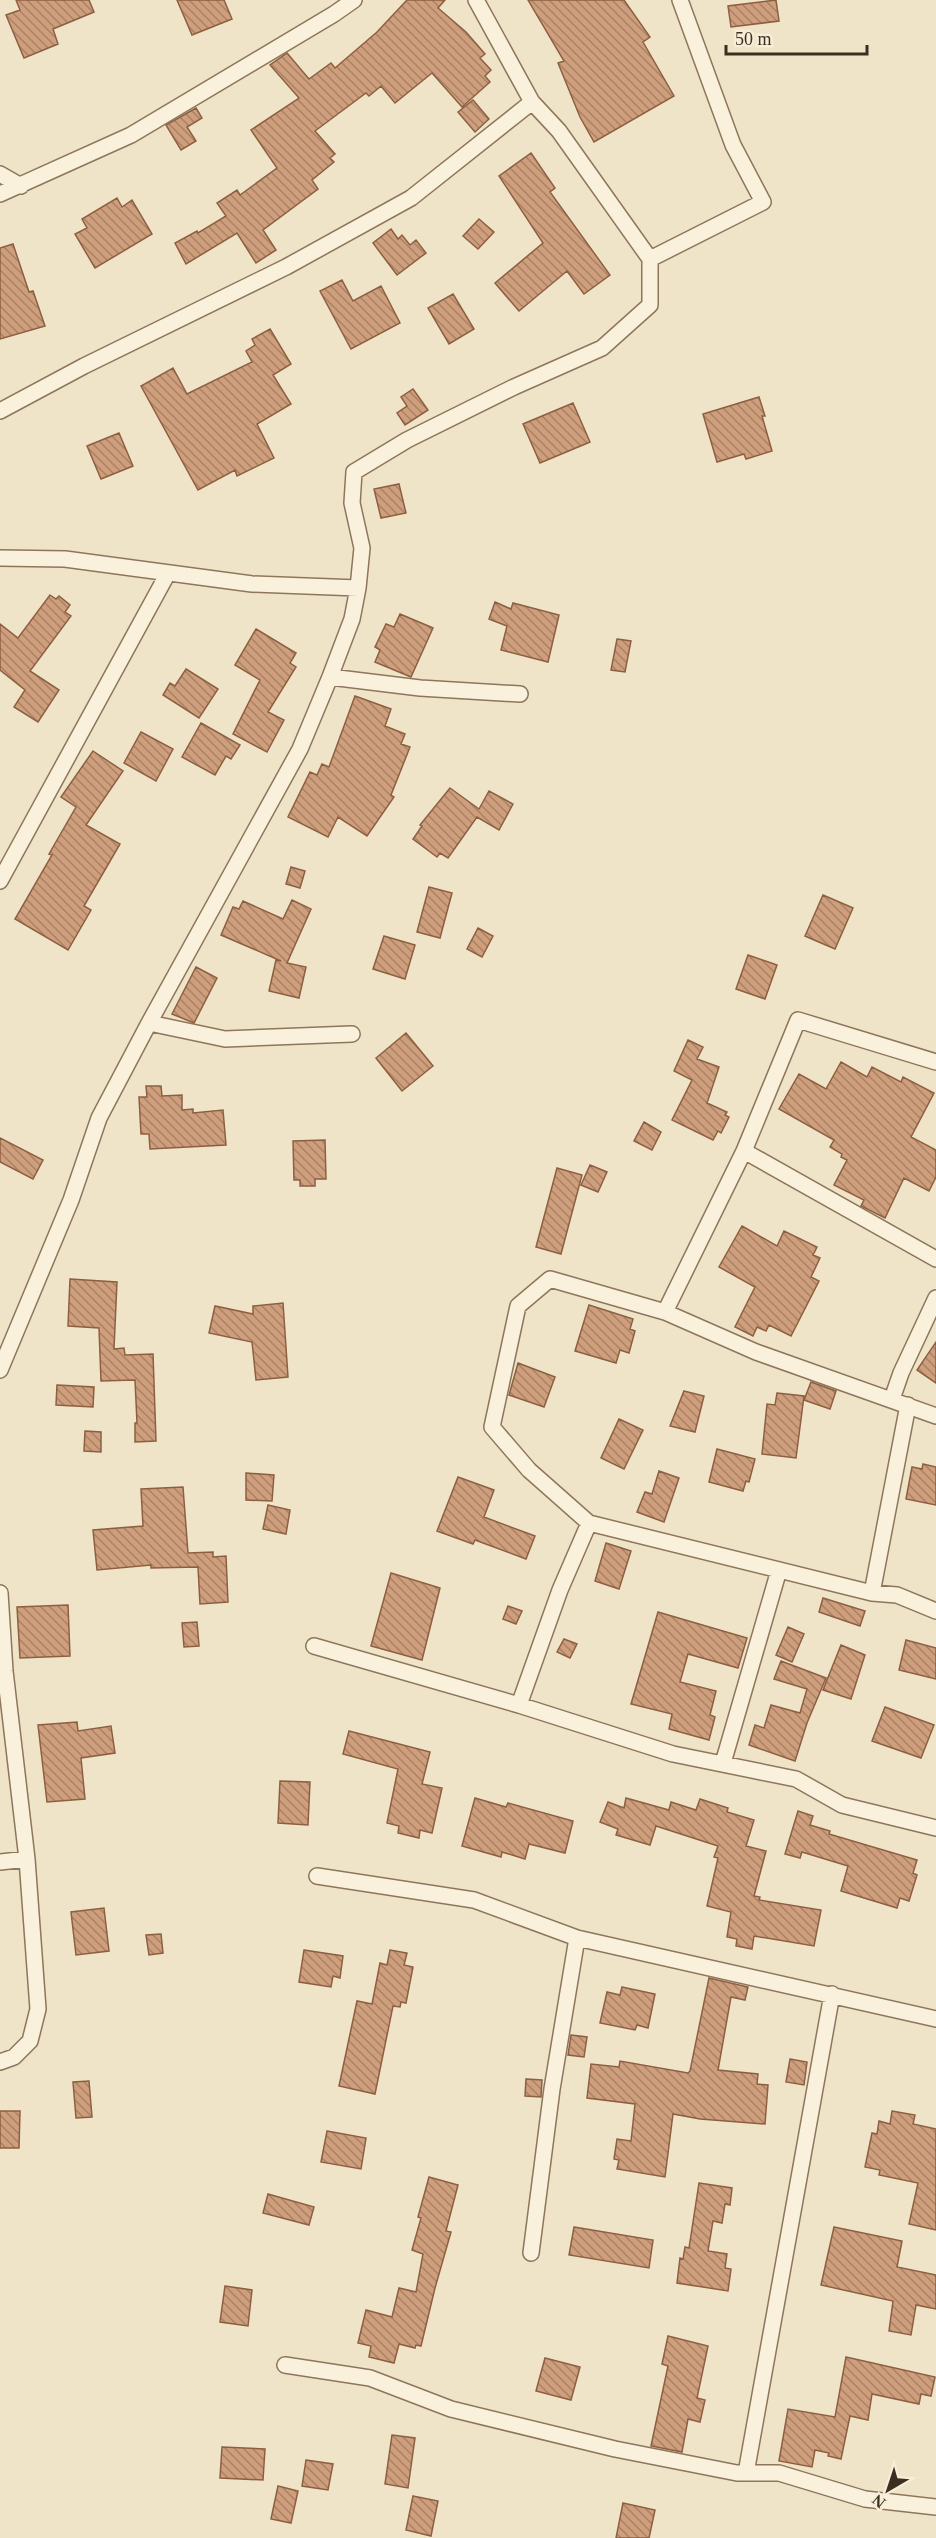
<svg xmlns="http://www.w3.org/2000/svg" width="936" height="2538" font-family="Georgia,serif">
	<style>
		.building { fill: url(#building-back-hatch); stroke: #8d5f41; stroke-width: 1.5 }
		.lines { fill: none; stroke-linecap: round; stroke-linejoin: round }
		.street-casing { stroke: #8d765c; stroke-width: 18 }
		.street { stroke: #faf1dc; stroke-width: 15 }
	</style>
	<defs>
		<pattern id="building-back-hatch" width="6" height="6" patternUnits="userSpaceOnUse" patternTransform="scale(1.5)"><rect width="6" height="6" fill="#cf9f7d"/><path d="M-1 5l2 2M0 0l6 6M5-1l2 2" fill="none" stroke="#a98266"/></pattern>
	</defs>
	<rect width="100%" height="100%" fill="#f0e4c8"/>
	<path class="building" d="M16 0H89L94 12 53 29 58 44 24 58 6 15 20 10Z
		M177 0H224L232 19 192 35Z
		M407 0H445L438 8 466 32 485 54 480 58 491 70 485 76 490 82 462 107 432 73 395 103 381 86 369 96 366 93 315 131 335 154 330 158 334 162 312 180 318 189 263 230 276 250 256 263 237 233 186 264 175 243 197 231 198 233 226 216 217 203 237 190 240 195 277 168 251 130 299 98 270 65 287 53 309 79 331 63 335 68 377 32Z
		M528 0H624L650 37 643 42 674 96 594 142 580 117 558 63 564 61Z
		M776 0 779 21 731 27 728 6Z
		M473 100 489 119 475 132 458 112Z
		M196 108 202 118 187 127 196 141 181 150 166 125Z
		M531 153 555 188 550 192 610 275 584 294 567 271 519 311 495 283 543 243 499 176Z
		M117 198 122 207 132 200 152 234 95 268 75 234 87 228 82 219Z
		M479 219 494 232 478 249 463 236Z
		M391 229 398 239 402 235 410 245 416 240 426 253 397 275 373 243Z
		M13 244 29 292 33 291 45 326 0 339V248Z
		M342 280 353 301 381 286 400 323 351 349 320 291Z
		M453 294 474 329 449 344 428 308Z
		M270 329 291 364 273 375 291 404 257 424 274 458 237 476 235 470 198 490 141 386 173 368 187 394 252 362 246 351 255 345 252 339Z
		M413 389 428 410 405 425 397 413 407 406 401 397Z
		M759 397 765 416H762L772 451 746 459 744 454 717 462 703 414Z
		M573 403 590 442 540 463 523 424Z
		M119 433 133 466 101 479 87 446Z
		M399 484 406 513 381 518 374 489Z
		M50 595 56 599 59 596 70 605 65 612 71 616 30 671 59 690 38 722 14 707 25 690 0 670V624L18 638Z
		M495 602 511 609 513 603 559 615 548 662 501 650 507 626 489 619Z
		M400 614 433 628 411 677 375 662 380 650 375 647 386 624 394 627Z
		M256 629 296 653 290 663 296 667 268 712 284 720 267 752 233 734 260 680 235 665Z
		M617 639 631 641 625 672 611 670Z
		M186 669 218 689 199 718 163 695 170 683 175 686Z
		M355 696 391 709 385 726 405 734 401 744 410 747 391 795 394 797 367 836 338 817 328 837 288 817 310 772 317 775 322 764 329 767Z
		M201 723 240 745 231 759 226 756 215 775 182 757Z
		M141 732 173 749 156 781 124 763Z
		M93 751 123 771 86 825 120 844 84 906 91 910 68 950 15 919 52 855 49 854 76 807 61 797Z
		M450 788 479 809 489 791 513 804 499 830 477 817 448 858 440 853 437 857 413 839 422 826 420 825Z
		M291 867 305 871 300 888 286 884Z
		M429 887 452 893 440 938 417 932Z
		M823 895 853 908 835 949 805 936Z
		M292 900 311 909 287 963 306 967 299 998 269 991 276 960 281 961 221 935 233 907 239 909 243 901 283 919Z
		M478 928 493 936 482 957 467 949Z
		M384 936 415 945 405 979 373 969Z
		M748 955 777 965 765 999 736 989Z
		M196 967 217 978 194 1023 172 1014Z
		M406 1033 433 1066 402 1091 376 1058Z
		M688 1040 703 1047 697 1059 719 1067 707 1103 727 1112 725 1115 729 1117 721 1133 718 1131 713 1140 672 1120 692 1080 674 1071Z
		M841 1062 867 1077 872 1067 901 1082 903 1077 934 1093 911 1137 936 1150V1177L929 1191 904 1178 885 1218 861 1206 864 1200 834 1185 847 1160 841 1157 842 1154 830 1147 834 1140 779 1109 799 1074 826 1089Z
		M146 1086H161L162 1096 182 1095V1110L193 1109V1113L223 1110 226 1145 150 1149 149 1134H141L139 1097H147Z
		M644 1122 661 1132 652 1150 634 1141Z
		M0 1138 43 1160 33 1179 0 1162Z
		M325 1140 326 1179H315V1186H300V1180H294L293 1141Z
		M590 1165 607 1172 598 1192 581 1185Z
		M557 1168 582 1175 561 1254 536 1247Z
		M742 1226 777 1246 784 1231 817 1247 813 1255 820 1258 811 1277 819 1281 791 1336 769 1325 766 1331 757 1327 753 1336 735 1327 755 1287 719 1267Z
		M70 1279 117 1282 114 1349 124 1348 125 1355 153 1354 156 1441 135 1442V1423H137L135 1380 101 1381 99 1328 68 1326Z
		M283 1303 288 1377 256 1380 252 1342 209 1333 215 1306 253 1314V1306Z
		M589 1305 633 1319 630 1329 635 1331 629 1353 620 1350 616 1363 575 1351Z
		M936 1342V1383L917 1370Z
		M518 1363 555 1377 544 1407 509 1395Z
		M811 1382 836 1391 830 1409 804 1400Z
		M57 1385 94 1387 93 1407 56 1405Z
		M684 1391 704 1396 695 1432 670 1426Z
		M777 1393 804 1396 796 1458 762 1454 767 1404 775 1405Z
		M619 1419 643 1430 624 1469 601 1458Z
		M85 1431 101 1432V1452L84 1451Z
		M717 1449 755 1459 749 1482 746 1481 743 1491 709 1482Z
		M923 1464 936 1467V1505L906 1499 912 1467 922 1469Z
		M659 1471 679 1478 664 1522 637 1512 645 1492 652 1494Z
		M246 1473 274 1475 272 1501 246 1500Z
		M458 1477 494 1490 484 1517 535 1536 526 1559 475 1540 473 1544 437 1531Z
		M183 1487 188 1553 213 1552V1557L226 1556 228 1602 200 1604 198 1567 151 1568V1565L97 1570 93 1530 143 1526 141 1489Z
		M268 1505 290 1510 286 1534 263 1529Z
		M606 1543 631 1551 619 1589 595 1581Z
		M391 1573 440 1588 422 1660 371 1646Z
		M823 1598 865 1611 860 1626 819 1612Z
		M68 1605 70 1656 20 1658 17 1607Z
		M508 1606 522 1611 516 1624 503 1619Z
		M658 1612 747 1638 738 1668 688 1654 680 1682 716 1691 710 1715 715 1717 709 1740 669 1729 672 1714 631 1704Z
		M197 1622 199 1646 184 1647 182 1623Z
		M788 1627 804 1634 792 1662 776 1655Z
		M564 1639 577 1644 570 1658 557 1652Z
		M906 1640 936 1648V1679L899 1670Z
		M841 1645 865 1655 851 1699 823 1690Z
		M781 1661 826 1678 807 1723 795 1761 749 1745 755 1725 764 1728 771 1705 800 1713 807 1689 774 1679Z
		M885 1707 934 1725 921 1758 872 1741Z
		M77 1722 78 1731 111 1726 115 1753 81 1758 85 1799 47 1802 38 1725Z
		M349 1731 430 1752 422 1784 442 1788 432 1833 420 1830 419 1838 398 1833 399 1826 387 1823 398 1769 343 1754Z
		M280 1781 310 1782 308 1825 278 1823Z
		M475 1798 506 1807 508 1803 573 1821 565 1853 529 1844 525 1859 502 1852 501 1857 462 1846Z
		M626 1798 669 1810 671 1802 696 1810 700 1799 728 1808 727 1812 754 1820 746 1846 766 1851 754 1896 760 1897 759 1900 821 1910 814 1946 754 1936 752 1949 736 1946 737 1939 727 1937 731 1912 707 1906 718 1858 714 1857 718 1846 656 1826 650 1845 616 1835 618 1829 600 1822 608 1802 624 1808Z
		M798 1811 813 1816 810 1825 830 1831 829 1834 917 1860 913 1873 917 1875 909 1901 900 1898 897 1908 841 1891 848 1866 802 1852 800 1858 785 1854Z
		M104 1908 109 1951 76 1955 71 1912Z
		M161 1934 163 1953 149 1955 146 1935Z
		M304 1950 343 1956 340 1978 333 1976 331 1987 299 1982Z
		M390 1950 407 1953 404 1965 413 1967 406 2003 401 2002 400 2007 393 2006 375 2094 339 2086 357 2001 372 2004 380 1963 387 1965Z
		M709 1978 748 1987 745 2000 731 1997 718 2070 758 2074 757 2084 768 2085 765 2124 700 2119 673 2114 665 2177 617 2169 619 2160 614 2159 617 2139 631 2141 635 2104 587 2098 591 2064 619 2067 620 2061 688 2073 690 2071Z
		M622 1987 655 1994 648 2028 637 2025 635 2030 600 2023 607 1992 620 1995Z
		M571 2035 587 2037 584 2057 568 2055Z
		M790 2059 807 2062 804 2085 786 2082Z
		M526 2079 542 2080 541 2097 525 2096Z
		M89 2081 92 2117 76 2118 73 2082Z
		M0 2111H20L19 2148H0Z
		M892 2111 915 2115 913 2124 936 2129V2230L909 2224 918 2183 879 2175 880 2170 865 2167 872 2133 877 2134 879 2121 890 2124Z
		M327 2131 366 2138 361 2169 321 2162Z
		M429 2177 458 2185 446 2231 451 2232 435 2288 421 2346 416 2345 415 2348 399 2344 394 2363 369 2357 371 2346 358 2343 366 2310 392 2317 399 2288 416 2292 423 2254 412 2250 421 2218 418 2217Z
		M699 2183 732 2188 730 2205 725 2204 722 2223 713 2221 708 2251 727 2254 725 2268 731 2269 728 2291 677 2283 680 2258 683 2259 685 2247 689 2248Z
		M268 2194 314 2207 309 2225 263 2213Z
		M574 2227 653 2240 649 2268 569 2255Z
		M834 2227 902 2241 897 2267 936 2275V2309L916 2305 911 2335 889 2331 893 2301 821 2285Z
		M225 2286 252 2290 248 2326 220 2322Z
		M668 2336 708 2346 697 2398 705 2400 700 2422 688 2419 682 2452 651 2446 668 2366 662 2364Z
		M846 2357 935 2377 931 2396 921 2394 919 2404 872 2394 868 2420 850 2416 841 2459 828 2456 829 2453 815 2450 812 2467 779 2461 788 2409 835 2417Z
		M545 2358 580 2367 571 2400 536 2391Z
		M392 2435 415 2438 408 2488 385 2484Z
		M222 2447 265 2449 263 2480 220 2478Z
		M306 2460 333 2464 328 2490 302 2486Z
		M278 2486 298 2491 291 2523 271 2519Z
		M413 2496 438 2501 431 2536 406 2530Z
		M623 2503 655 2510 649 2538H616Z"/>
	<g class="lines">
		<g class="street-casing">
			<path id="street" d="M0 174 21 186
				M0 194 131 135 334 14 354 0
				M650 259 763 202 733 145 680 0
				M0 411 84 366 286 267 411 198 532 102
				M0 558 65 559 252 584 358 588
				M330 677 420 688 520 694
				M0 881 168 573
				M149 1023 225 1039 352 1034
				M744 1151 936 1259
				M665 1312 744 1151 798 1020 936 1062
				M0 1370 71 1200 99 1118 149 1023 300 749 330 677 352 619 358 588 362 548 352 503 354 472 407 440 514 387 602 348 650 305V259L559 131 532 102 476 0
				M892 1399 901 1373 936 1298
				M908 1405 872 1593 897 1595 936 1611
				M589 1523 529 1470 492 1427 518 1306 550 1279 665 1312 756 1352 936 1416
				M0 1593 5 1671 27 1859 38 2009 30 2041 14 2057 0 2062
				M314 1646 519 1705 673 1754 796 1779 842 1805 936 1828
				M519 1705 560 1590 589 1523 872 1593
				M723 1763 779 1570
				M0 1862 27 1859
				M317 1876 474 1900 577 1938 936 2019
				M531 2253 552 2089 577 1938
				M285 2365 370 2378 451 2409 615 2449 737 2473H779L865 2499 936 2507
				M746 2473 832 1994"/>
		</g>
		<use href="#street" class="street"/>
	</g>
	<g transform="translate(888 2490) rotate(219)" stroke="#f7eed8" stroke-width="4.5" paint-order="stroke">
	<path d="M0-4.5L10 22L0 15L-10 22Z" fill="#3d2e20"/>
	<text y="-9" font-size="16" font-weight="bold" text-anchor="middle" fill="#3d2e20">N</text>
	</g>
	<path d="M726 45v9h141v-9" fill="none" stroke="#3d2e20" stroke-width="3"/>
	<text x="735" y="45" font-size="18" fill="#3d2e20" stroke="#f7eed8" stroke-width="4.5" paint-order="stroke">50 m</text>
</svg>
